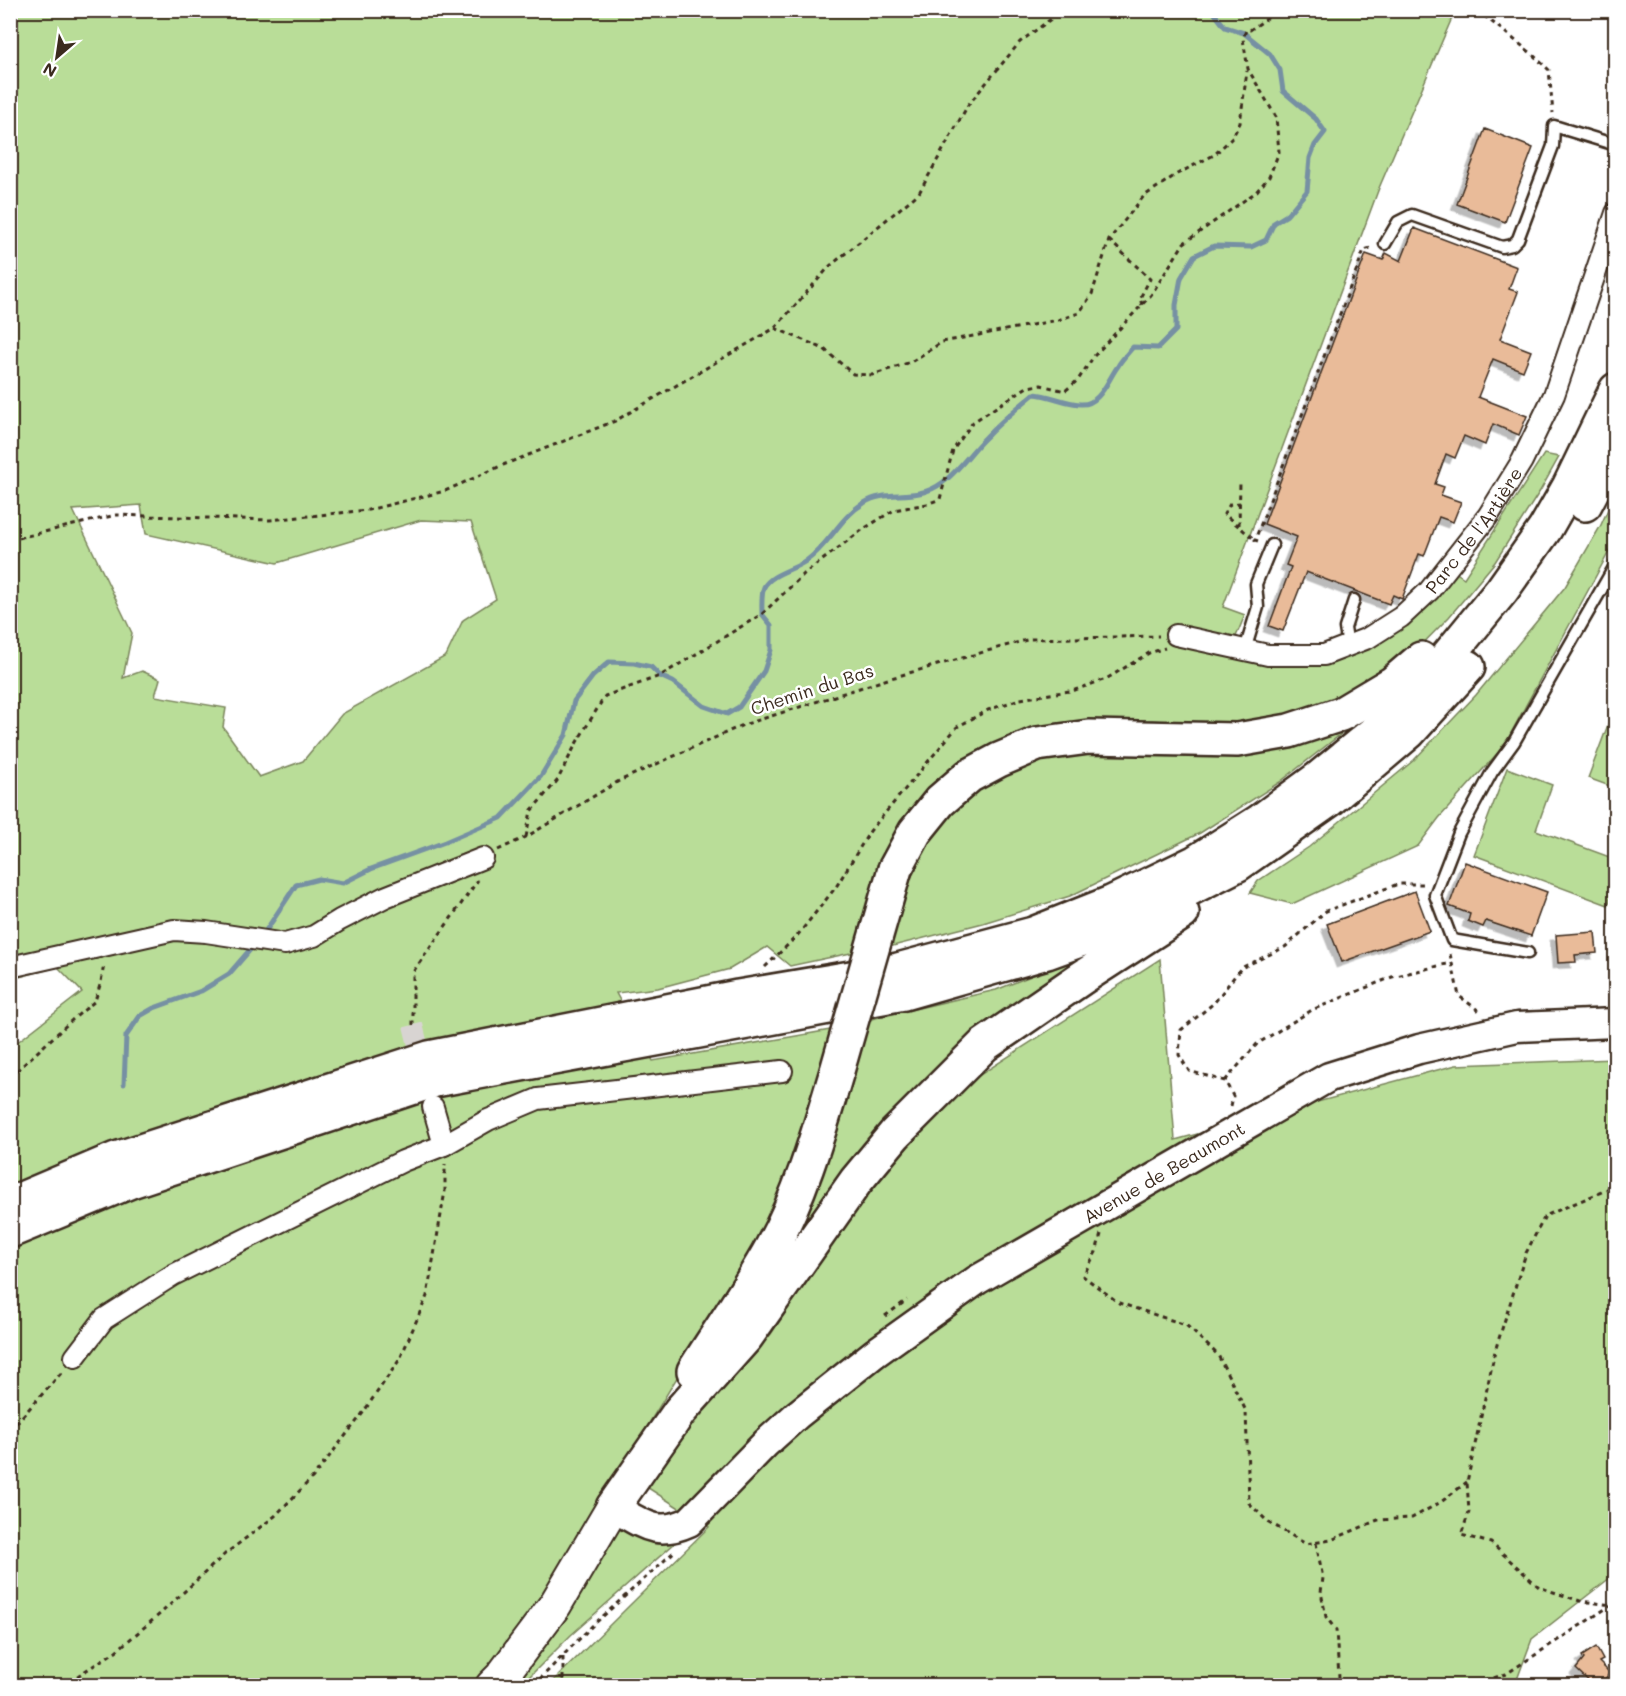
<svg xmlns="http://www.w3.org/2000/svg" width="1626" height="1696" font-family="Mali,sans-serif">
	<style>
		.green { fill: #b9dd98; stroke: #7a845b; stroke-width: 1.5; fill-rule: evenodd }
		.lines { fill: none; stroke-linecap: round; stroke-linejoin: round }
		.stream { stroke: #7690a3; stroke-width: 5 }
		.building { fill: #e9bb99; stroke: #3b2a1e; stroke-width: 1.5; filter: url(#shadow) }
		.minor-tunnel { stroke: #d8d4d2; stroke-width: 20; stroke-dasharray: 20 10; stroke-linecap: butt }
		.service-casing { stroke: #3b2a1e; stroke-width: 15 }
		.minor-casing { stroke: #3b2a1e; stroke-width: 24 }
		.secondary-casing { stroke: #3b2a1e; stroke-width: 33 }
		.primary-casing { stroke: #3b2a1e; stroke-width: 36 }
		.trunk-casing { stroke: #3b2a1e; stroke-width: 38 }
		.path { stroke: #3b2a1e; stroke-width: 3; stroke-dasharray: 4.5 4.5; stroke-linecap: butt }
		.service { stroke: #fff; stroke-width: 10 }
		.minor { stroke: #fff; stroke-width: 20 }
		.secondary { stroke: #fff; stroke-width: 28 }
		.primary { stroke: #fff; stroke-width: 32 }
		.trunk { stroke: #fff; stroke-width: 33 }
		.trunk-bridge-casing { stroke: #3b2a1e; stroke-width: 38; stroke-linecap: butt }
		.trunk-bridge { stroke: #fff; stroke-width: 33 }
		.labels { text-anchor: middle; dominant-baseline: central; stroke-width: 5; stroke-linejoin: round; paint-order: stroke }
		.street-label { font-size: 18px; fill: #3b2a1e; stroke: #fff }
	</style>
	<defs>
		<filter id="shadow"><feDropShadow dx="-5.5" dy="5.5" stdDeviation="0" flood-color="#0004"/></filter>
	</defs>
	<rect width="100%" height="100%" fill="#fff"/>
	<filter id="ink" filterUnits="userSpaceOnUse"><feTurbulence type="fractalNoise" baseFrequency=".0167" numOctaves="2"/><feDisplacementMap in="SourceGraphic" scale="12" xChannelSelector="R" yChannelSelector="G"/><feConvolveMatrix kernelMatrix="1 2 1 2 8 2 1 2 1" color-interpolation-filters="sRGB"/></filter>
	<g filter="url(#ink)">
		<path class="green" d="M11 11H1455L1379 188 1223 607 1245 615 1235 639 1338 659 1392 636 1452 570 1464 578 1544 454 1559 457 1540 491 1495 562 1449 617 1398 669 1329 707 1213 726 1152 720 1042 733 980 758 860 951 790 966 767 947 730 969 658 988 616 993 653 1061 836 1029 802 1153 757 1247 531 1616 473 1685 11 1686V1047L82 992 58 967 11 979ZM141 505 146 534 277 563 421 520 471 522 496 599 463 620 446 656 342 714 303 761 259 777 223 727 226 708 155 696 160 679 142 671 123 678 132 633 73 510Z
			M1615 494V537L1611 548 1504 746 1439 818 1418 846 1292 904 1250 893 1258 881 1309 847 1414 760 1476 695 1565 587 1600 527Z
			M1615 706V788L1588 778Z
			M1355 723 1280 782 1200 833 1070 896 983 923 889 947 906 879 924 836 962 800 1010 769 1058 752Z
			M1507 768 1552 785 1536 830 1615 859V886L1608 905 1474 855Z
			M1160 959 1175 1140 1456 1065 1615 1059V1574L1532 1639 1515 1685 548 1686 709 1527 645 1486 700 1402 771 1334 869 1187 975 1078Z
			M1071 960 1077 968 972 1033 868 1144 813 1224 798 1214 867 1020 996 990Z
			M624 1527 677 1537 676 1542 571 1635 521 1685 506 1686 611 1533Z"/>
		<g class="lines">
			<path class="stream" d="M263 935 296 885 319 879 343 883 371 869 445 842 501 818 541 776 566 735 574 701 593 676 609 662 634 663 651 667 660 676 673 682 704 706 727 714 739 707 764 671 771 650V625L762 614C762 606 761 594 764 587 771 574 793 570 806 561 829 545 840 517 864 503 888 488 915 503 942 483 959 471 971 451 986 437 1001 421 1017 408 1034 394 1050 395 1064 403 1080 404 1100 406 1108 379 1118 366 1122 359 1128 353 1133 347L1158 348 1176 330V305L1181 278 1194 256 1214 246 1251 247 1266 240 1274 223 1287 215 1307 191 1310 158 1315 145 1325 132 1316 119 1283 91 1280 70 1270 54 1244 33 1225 27 1215 14V10
				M124 1084 126 1036 140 1016 154 1008 201 991 229 974 255 944"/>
		</g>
		<path class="building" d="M1485 129 1533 148 1505 222 1457 204Z
			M1414 228 1517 267 1509 289 1518 292 1500 339 1531 351 1523 371 1493 359 1478 397 1527 416 1519 435 1493 424 1485 445 1464 436 1455 458 1446 454 1435 484 1444 487 1441 495 1461 502 1453 522 1439 517 1424 556 1419 554 1402 599 1393 595 1389 604 1306 572 1283 631 1269 626 1291 567 1286 565 1297 537 1264 524 1366 254 1383 260 1386 253 1401 261Z
			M1465 862 1547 892 1531 936 1486 921 1483 927 1468 921 1470 914 1449 906Z
			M1415 891 1430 931 1342 962 1327 924Z
			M1595 932 1597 953 1575 955 1576 962 1558 963 1556 935Z
			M1596 1647 1603 1660 1599 1662 1610 1673 1599 1686H1594L1576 1669 1584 1659 1582 1656Z"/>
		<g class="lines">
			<path class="minor-tunnel" d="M413 1025 424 1069"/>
			<g class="service-casing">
				<path id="service" d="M1385 244 1398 222 1412 215 1502 247 1512 245 1518 239 1553 146 1554 126 1616 145
					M1348 646 1345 628 1354 600
					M1245 650 1258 607 1256 584 1272 545
					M1528 953 1452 940 1435 895 1459 833 1492 772 1514 742 1616 564"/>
			</g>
			<g class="minor-casing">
				<g id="minor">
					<path id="s1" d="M1176 635 1268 655H1324L1368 638 1401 617 1429 591 1488 516 1522 461 1554 395 1616 213"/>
					<path d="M10 967 174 930 206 932 285 944 314 936 340 920 385 897 483 858"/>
					<path d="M433 1107 444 1145"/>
					<path d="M75 1357 104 1319 173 1275 403 1161 444 1145 488 1120 538 1099 782 1071"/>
				</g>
			</g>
			<g class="secondary-casing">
				<g id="secondary">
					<path id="s2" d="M613 1507C643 1524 656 1537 689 1522L766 1443 797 1415 875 1353 977 1280 1329 1077 1419 1049 1517 1027 1616 1023"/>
				</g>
			</g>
			<g class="primary-casing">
				<path id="primary" d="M492 1686 501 1677 555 1605 613 1507"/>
			</g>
			<g class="trunk-casing">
				<path id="trunk" d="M1585 504 1616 445
					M895 869 915 832 940 801 969 776 999 760 1037 744 1089 737 1237 740 1289 731 1341 714 1393 683 1421 659
					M10 1204 116 1159 429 1058 738 997 898 970 1033 934 1111 903 1196 862 1259 822 1319 778 1381 727 1443 662 1502 590 1545 529 1569 487 1616 390
					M10 1231 131 1181 435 1080 904 993 1047 952 1110 929 1238 864 1329 800 1409 732 1468 667
					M694 1371C720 1330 749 1289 772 1247 802 1192 819 1131 837 1071
					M613 1507 680 1411 746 1337 856 1181 895 1134 984 1045 1083 977 1182 913"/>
			</g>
			<path class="path" d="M1477 10 1531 53 1549 70 1553 113
				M1109 240 1150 279 1140 298 1142 305
				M775 328 824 349 853 374 872 375 911 362 942 342 1058 320 1079 313 1092 294 1109 240 1144 196 1177 174 1214 155 1232 138 1240 123 1247 71
				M1240 503 1230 504 1224 514 1255 540
				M1239 525 1240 482
				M10 540 116 515 270 520 368 510 445 491 503 465 615 421 775 328 830 266 919 193 968 105 1020 42 1063 10
				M1258 541 1255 540 1364 250 1374 247
				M526 837 531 811 557 781 577 742 605 696 660 676 762 614 804 574 862 530 894 510 927 504 940 499 953 450 973 422 1027 387 1041 385 1065 391 1078 380 1094 356 1151 295 1184 243 1256 192 1269 177 1279 152 1276 117 1248 69 1243 39 1246 30H1250L1279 10
				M498 850 526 837 619 781 743 725 891 678 1030 639 1159 636
				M1450 954 1459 996 1482 1013
				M765 967 797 936 836 887 870 831 957 727 988 710 1020 699 1075 690 1106 679 1149 653 1165 648
				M413 1025V972L478 880
				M10 1077 72 1020 95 1001 101 982 104 964
				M1225 1081 1257 1044 1312 1010 1392 977 1451 963
				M1231 1106 1233 1096 1225 1081 1189 1071 1179 1055 1181 1030 1214 1003 1241 968 1285 947 1326 911 1398 884H1424
				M1616 1181 1606 1190 1545 1216 1526 1253 1495 1351 1467 1482 1469 1512 1461 1535 1491 1543 1539 1587 1580 1601 1612 1605 1616 1608
				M1101 1234 1096 1252 1083 1276 1119 1303 1186 1325 1218 1355 1246 1411 1249 1503 1267 1521 1306 1544 1331 1540 1378 1520 1412 1518 1441 1502 1467 1482
				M885 1316 907 1300
				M10 1430 63 1371
				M1316 1543 1323 1578 1321 1592 1326 1617 1336 1630 1339 1677 1343 1686
				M563 1657V1686
				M62 1686 116 1651 160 1614 225 1554 275 1516 314 1476 360 1417 400 1359 427 1296 445 1191V1164
				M533 1686 592 1626 675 1551
				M1468 1686 1506 1674 1610 1606"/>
			<use href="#service" class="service"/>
			<use href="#minor" class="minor"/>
			<use href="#secondary" class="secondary"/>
			<use href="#primary" class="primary"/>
			<use href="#trunk" class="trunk"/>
			<g class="trunk-bridge-casing">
				<path id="trunk-bridge" d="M837 1071 895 869"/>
			</g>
			<use href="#trunk-bridge" class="trunk-bridge"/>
		</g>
	</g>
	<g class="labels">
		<g class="street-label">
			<text stroke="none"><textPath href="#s1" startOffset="350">Parc de l'Artière</textPath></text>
			<text transform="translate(812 689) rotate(-18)">Chemin du Bas</text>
			<text stroke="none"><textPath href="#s2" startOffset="675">Avenue de Beaumont</textPath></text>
		</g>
	</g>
	<rect width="1626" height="1696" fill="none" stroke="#fff" stroke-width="36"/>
	<rect x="18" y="18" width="1590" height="1660" fill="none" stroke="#3b2a1e" stroke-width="2" filter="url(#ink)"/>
	<g transform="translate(57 57) rotate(209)" stroke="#ffffff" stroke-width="4.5" paint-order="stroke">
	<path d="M0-4.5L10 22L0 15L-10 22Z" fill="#3b2a1e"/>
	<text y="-9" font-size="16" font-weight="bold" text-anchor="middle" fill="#3b2a1e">N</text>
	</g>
</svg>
